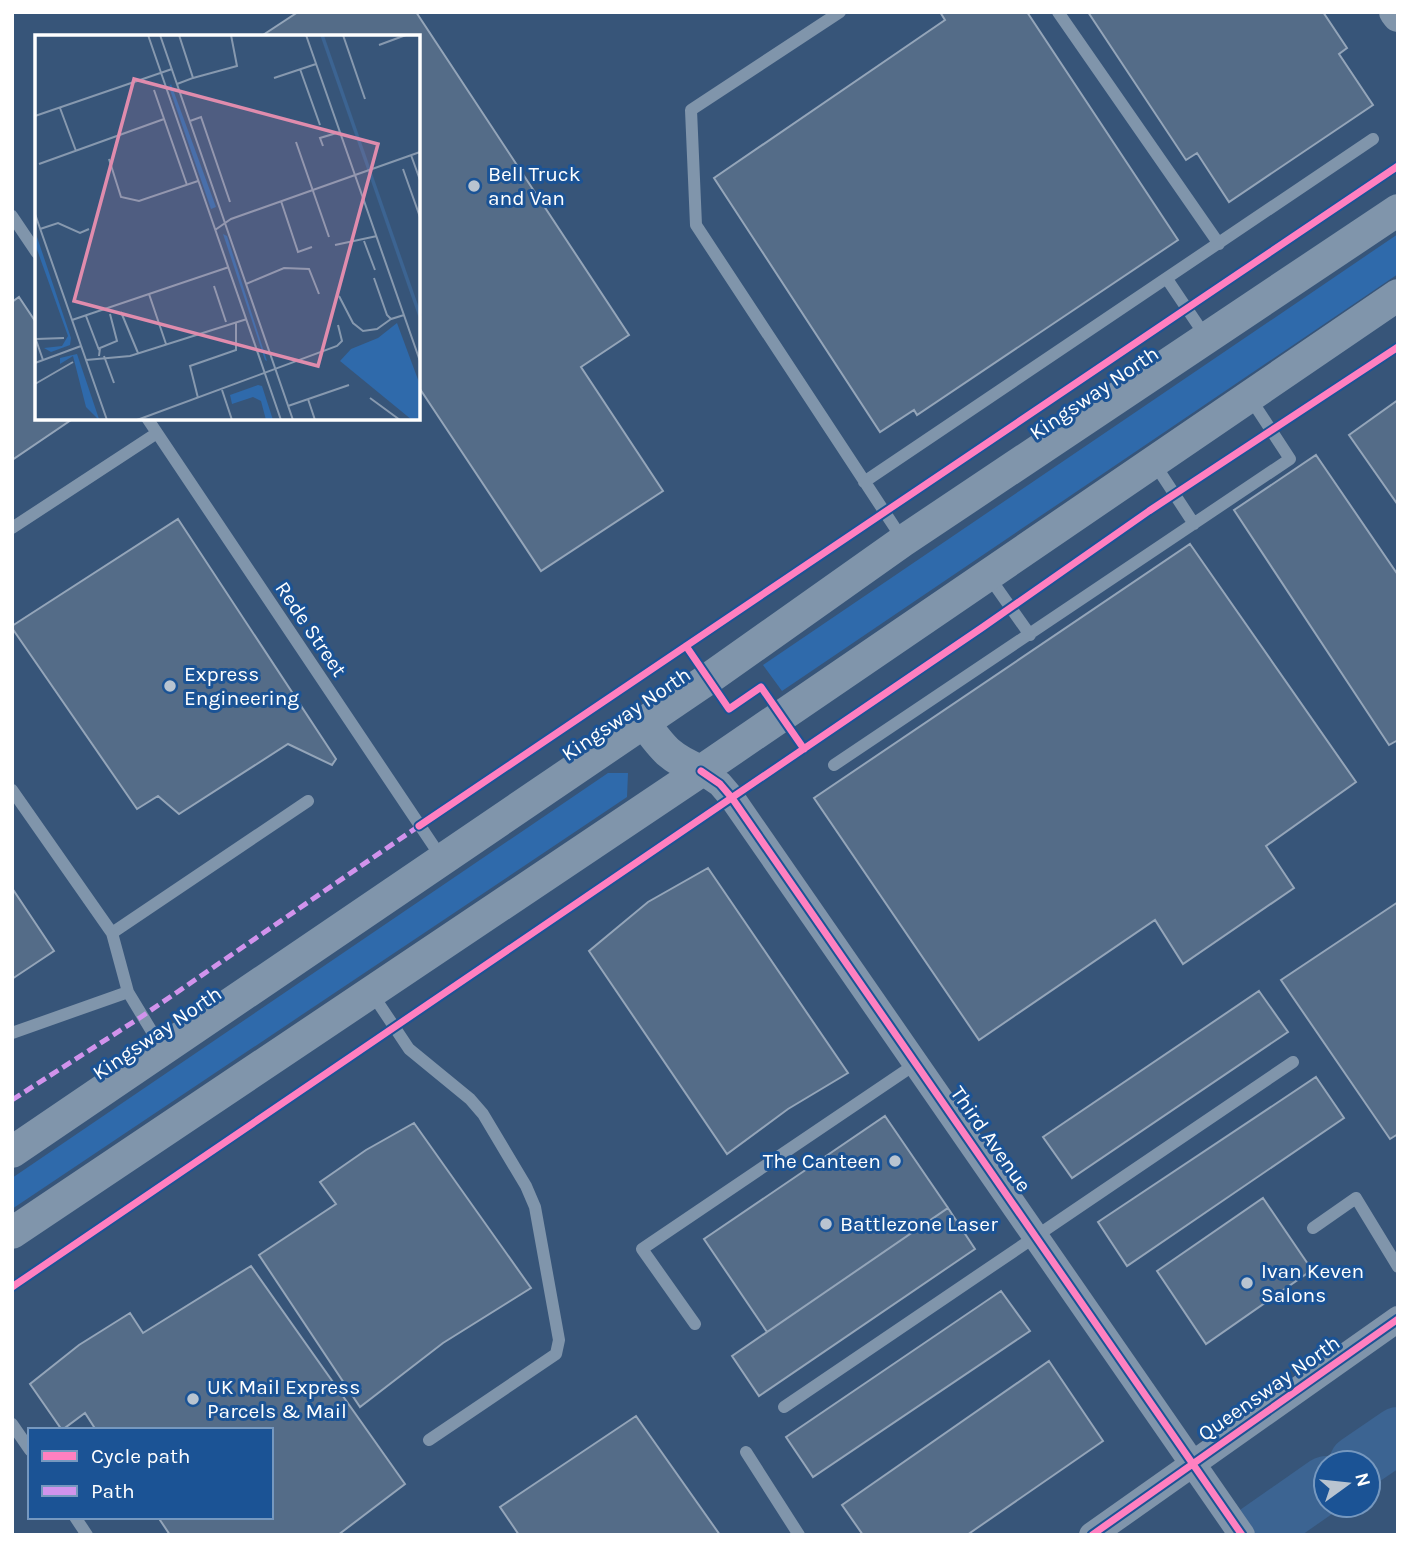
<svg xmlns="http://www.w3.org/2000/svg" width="1410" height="1547" font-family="Karla,sans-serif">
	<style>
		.green { fill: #2f6aab }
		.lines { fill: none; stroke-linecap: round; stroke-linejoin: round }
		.river { stroke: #3c6492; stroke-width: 56 }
		.building { fill: #546c88; stroke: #94a5b9; stroke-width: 2 }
		.service { stroke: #8095ab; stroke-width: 12 }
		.minor { stroke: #8095ab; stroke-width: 26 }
		.tertiary { stroke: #8095ab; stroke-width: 32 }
		.quiet { stroke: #d193ec; stroke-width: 5; stroke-dasharray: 10 5; stroke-linecap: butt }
		.cycleway-casing { stroke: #1b5395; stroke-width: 11 }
		.cycleway { stroke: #ff80c0; stroke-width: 7 }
		.poi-dot { fill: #b9c4d0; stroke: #1b5395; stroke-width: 2.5 }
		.labels { text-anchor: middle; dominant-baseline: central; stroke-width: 6; stroke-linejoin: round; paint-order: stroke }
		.poi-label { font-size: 21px; fill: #fff; stroke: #1b5395; text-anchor: start }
		.street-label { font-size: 21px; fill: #fff; stroke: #1b5395 }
		.inset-river { fill: none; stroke: #3c6492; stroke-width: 3.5 }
		.inset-road { fill: none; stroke: #8799af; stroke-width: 2 }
		.view { fill: #e08cad; fill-opacity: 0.15; stroke: #e08cad; stroke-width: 3.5 }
		.inset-edge { fill: none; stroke: #fff; stroke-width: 3.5 }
	</style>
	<rect width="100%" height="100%" fill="#375579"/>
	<path class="green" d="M1398 234V274L782 691 763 665Z
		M608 773H628L627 797 12 1209V1178Z"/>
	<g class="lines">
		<path class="river" d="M1357 1463 1398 1435
			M1253 1535 1326 1484"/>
	</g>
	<path class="building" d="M298 12H416L629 335 581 367 663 491 541 571 418 386V37H260Z
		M940 12H1027L1178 240 917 415 914 410 880 432 714 178 945 20Z
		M1088 12H1323L1347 48 1339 54 1373 105 1229 202 1197 153 1186 160Z
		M19 297 37 324V418H74L12 460V302Z
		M1398 400V505L1349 435Z
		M1316 455 1398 575V740L1389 745 1234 510Z
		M178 519 336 759 332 765 288 744 179 814 158 796 137 809 12 628V626Z
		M1190 544 1356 782 1266 846 1294 888 1183 964 1155 920 979 1040 814 798Z
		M708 868 848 1073 788 1109 727 1154 589 951 648 902Z
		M12 888 54 951 12 979Z
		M1398 902V1134L1390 1139 1281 980Z
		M1259 991 1288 1032 1072 1178 1043 1137Z
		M1316 1077 1344 1118 1127 1266 1098 1222Z
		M885 1116 948 1208 767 1332 704 1239Z
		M414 1123 531 1288 443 1343 360 1407 259 1255 336 1204 320 1182 366 1150Z
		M1263 1198 1312 1270 1206 1344 1157 1271Z
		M948 1208 975 1249 759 1396 732 1356Z
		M251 1266 405 1484 338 1535H170L158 1517H271V1430H96L85 1413 62 1430 30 1384 79 1345 130 1313 143 1333Z
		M1001 1291 1030 1331 813 1477 786 1437Z
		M1049 1361 1103 1441 967 1535H863L842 1505Z
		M636 1416 720 1535H519L500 1507Z"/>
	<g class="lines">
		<path class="service" d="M840 12 691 110 696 225 903 540
			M1058 12 1219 244
			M12 216 37 253
			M1167 279 1206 337
			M147 418 443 860
			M1154 463 1194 524
			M864 482 1373 139
			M12 528 157 433
			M987 574 1030 635
			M834 765 1290 459 1250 398
			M12 790 112 933 128 992 163 1050
			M112 933 308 801
			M371 992 409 1049 470 1099 483 1114 526 1186 535 1207 559 1340 556 1354 429 1440
			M12 1033 128 992
			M1313 1228 1356 1198 1398 1267
			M695 1324 642 1249 917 1063
			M784 1407 1293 1062
			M12 1424 30 1450
			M746 1452 799 1535
			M75 1517 87 1535"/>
		<path class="minor" d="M701 771 720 784 732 798 1242 1535
			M1092 1535 1398 1319"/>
		<path class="tertiary" d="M1395 12 1398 16
			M644 723C664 750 670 758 701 771
			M12 1152 708 679 903 541 1398 210
			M12 1233 701 771 1398 295"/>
		<path class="quiet" d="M12 1100 141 1017 419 826"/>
		<g class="cycleway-casing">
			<path id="cycleway" d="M686 646 729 709 761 687 804 749
				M701 771 720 784 732 798 1242 1535
				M419 826 1398 166
				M12 1287 983 627 1149 511 1398 347
				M1092 1535 1398 1319"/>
		</g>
		<use href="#cycleway" class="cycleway"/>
	</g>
	<g class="poi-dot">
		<circle cx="474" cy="186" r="7"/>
		<circle cx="170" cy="686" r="7"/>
		<circle cx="895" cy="1161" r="7"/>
		<circle cx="826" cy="1224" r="7"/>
		<circle cx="1247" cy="1283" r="7"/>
		<circle cx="193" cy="1399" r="7"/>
	</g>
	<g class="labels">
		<g class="poi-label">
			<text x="488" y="174">Bell Truck<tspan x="488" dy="24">and Van</tspan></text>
			<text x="184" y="674">Express<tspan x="184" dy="24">Engineering</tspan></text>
			<text x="881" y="1161" text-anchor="end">The Canteen</text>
			<text x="840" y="1224">Battlezone Laser</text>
			<text x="1261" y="1271">Ivan Keven<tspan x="1261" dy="24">Salons</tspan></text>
			<text x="207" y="1387">UK Mail Express<tspan x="207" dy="24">Parcels &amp; Mail</tspan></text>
		</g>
		<g class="street-label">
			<text transform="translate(1094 393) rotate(-34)">Kingsway North</text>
			<text transform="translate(311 629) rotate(56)">Rede Street</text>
			<text transform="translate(626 714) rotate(-34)">Kingsway North</text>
			<text transform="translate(157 1033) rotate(-34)">Kingsway North</text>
			<text transform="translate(991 1139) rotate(55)">Third Avenue</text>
			<text transform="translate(1269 1388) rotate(-35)">Queensway North</text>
		</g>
	</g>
	<g transform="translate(35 35)">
		<rect width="385" height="385" fill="#375579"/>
		<path d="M136 49 181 172 176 174 134 52ZM0 196 36 303 35 310 16 317 9 313 27 311 33 301 0 209ZM188 199 192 201 232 326 230 325ZM362 288 385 350V385H377L305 326 316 314 343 303ZM42 319 64 384V385L51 372 38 321 25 329V323ZM223 350 227 351 238 385H231L226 366 218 362 197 369 195 360Z" fill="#2f6aab"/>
		<path class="inset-river" d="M287 0 385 281"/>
		<path class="inset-road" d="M113 0 246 385M125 0 258 385M271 0 385 326M308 0 330 64M344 10 371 0M265 34 285 90M158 43 202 31 196 0M239 43 281 29M142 49 158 43 144 0M119 55 152 150M25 73 41 116M0 81 137 34M155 86 166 82 195 167M261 107 294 202M288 111 285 103 305 97M376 120 385 145M74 124 86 162 104 166 163 146M4 129 129 84M368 134 385 182M246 166 263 217 277 212M0 179 72 385M5 194 23 188 45 198 54 194M180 195 196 184 385 117M329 206 340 235M300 210 342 201M339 243 352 280 356 284 369 280M211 249 249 233 274 234 284 259M179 251 191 287M114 259 131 309M304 261 318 288 328 296 342 294 356 284M86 277 103 318M51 281 64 315M37 285 194 232M0 302 8 325M1 304 29 303M64 321 65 313 82 306 75 279M69 321 79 348M51 325 95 321 212 284M0 328 46 311M0 349 38 327M187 355 197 385M163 363 155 331 201 315V287M335 363 365 385M273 364 280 385M253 371 314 350M102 385 302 311 307 306 303 290"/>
		<path class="view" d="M99 44 343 109 283 331 39 266Z"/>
		<rect width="385" height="385" class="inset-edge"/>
	</g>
	<rect width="1410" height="1547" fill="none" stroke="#ffffff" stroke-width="28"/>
	<rect x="28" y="1428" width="245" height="91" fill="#1b5395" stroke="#7698bf" stroke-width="2"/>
	<rect x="42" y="1451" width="35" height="10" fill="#ff80c0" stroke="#7698bf" stroke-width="2"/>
	<text x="91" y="1463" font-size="21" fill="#ffffff">Cycle path</text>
	<rect x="42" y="1486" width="35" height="10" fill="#d193ec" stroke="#7698bf" stroke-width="2"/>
	<text x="91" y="1498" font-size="21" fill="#ffffff">Path</text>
	<g transform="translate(1347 1484) rotate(75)"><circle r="33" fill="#1b5395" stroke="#7698bf" stroke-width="2"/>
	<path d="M0-5L12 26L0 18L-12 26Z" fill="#b9c4d0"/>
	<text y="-10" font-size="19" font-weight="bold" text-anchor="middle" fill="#ffffff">N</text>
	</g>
</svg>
